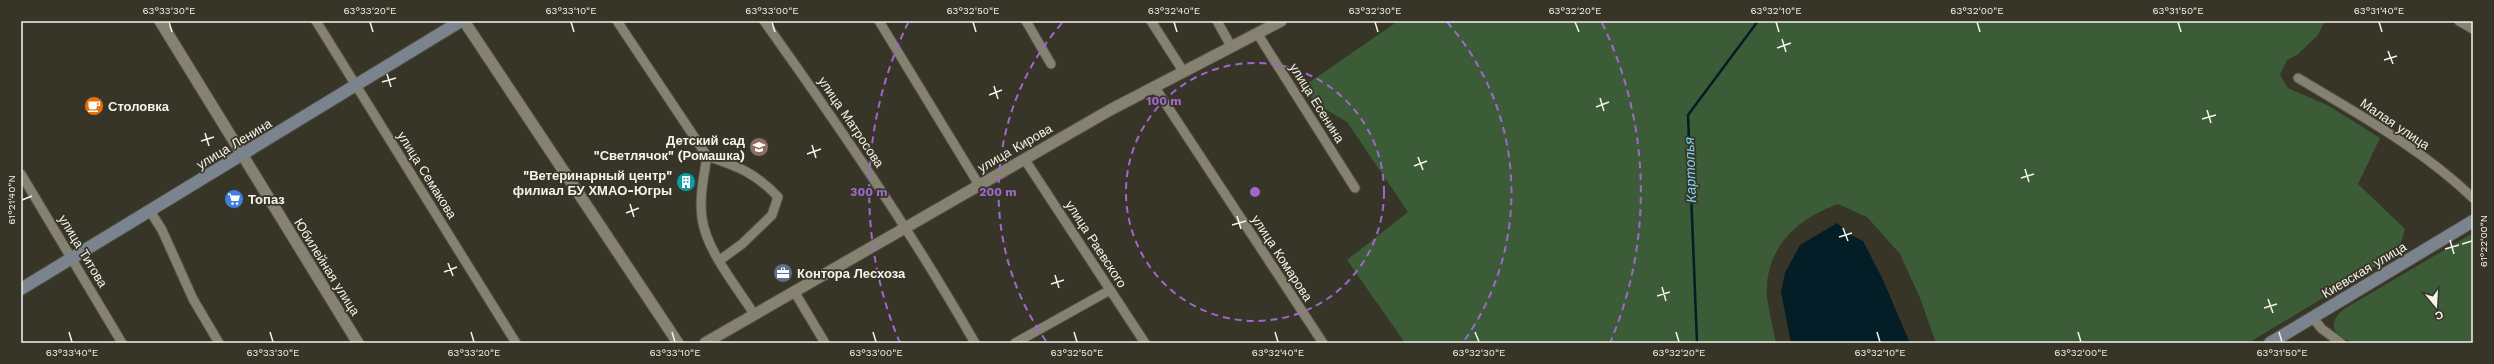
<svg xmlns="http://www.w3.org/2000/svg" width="2494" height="364" font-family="'Work Sans',sans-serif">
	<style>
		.green { fill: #3b5c36 }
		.water { fill: #031e26 }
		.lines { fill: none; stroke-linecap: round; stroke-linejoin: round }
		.stream { stroke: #031e26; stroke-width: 2.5 }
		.minor-casing { stroke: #525044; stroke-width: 11 }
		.tertiary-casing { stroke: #525044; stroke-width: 13 }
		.secondary-casing { stroke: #525044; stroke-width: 14 }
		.minor { stroke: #858272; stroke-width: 9 }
		.tertiary { stroke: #858272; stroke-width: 11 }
		.secondary { stroke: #7b848e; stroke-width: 12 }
		.ticks { fill: none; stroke: #f5f3eb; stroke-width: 1.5 }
		.ring { fill: none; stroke: #a068cc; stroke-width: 2; stroke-dasharray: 7 5 }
		.labels { text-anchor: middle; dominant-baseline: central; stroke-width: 3.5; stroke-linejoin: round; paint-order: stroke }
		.street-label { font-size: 13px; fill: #f5f3eb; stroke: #373527 }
		.poi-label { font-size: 13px; font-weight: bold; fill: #f5f3eb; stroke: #373527; text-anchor: start }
		.water-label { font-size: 14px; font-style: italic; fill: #7dd6f6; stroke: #373527 }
		.centre { fill: #a068cc; stroke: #373527; stroke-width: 2 }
		.ring-label { font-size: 12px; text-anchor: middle; font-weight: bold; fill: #a068cc; stroke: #373527; stroke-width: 3.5; stroke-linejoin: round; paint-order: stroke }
		.neatline { fill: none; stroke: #f5f3eb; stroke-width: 1.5 }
		.ticks-label { font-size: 10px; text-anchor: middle; fill: #f5f3eb }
	</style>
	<rect width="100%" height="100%" fill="#373527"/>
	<path class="green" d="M1398 21H2325L2318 35 2297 55 2287 60 2280 75 2288 88 2329 106 2380 138 2358 184 2405 229 2398 253 2248 343H1936L1920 298 1900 254 1867 217 1838 204C1796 219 1764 249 1767 297 1769 312 1773 328 1776 343H1405L1347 260 1408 212 1347 122 1313 102 1307 84Z
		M2473 233V343C2445 343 2418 343 2390 343 2380 343 2367 345 2357 343 2336 339 2324 325 2344 309Z"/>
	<path class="water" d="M1837 223 1849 234 1863 241 1883 280 1910 343H1791L1781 292 1785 273 1800 245Z"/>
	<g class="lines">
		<path class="stream" d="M1697 343 1688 115 1758 21"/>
		<g class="minor-casing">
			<path id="minor" d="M316 21 516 343
				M617 21 707 156C704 176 699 197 702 218 706 250 737 287 754 314
				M764 21C839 126 911 231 975 343
				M879 21 979 185
				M1026 21 1051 64
				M1151 21 1183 71
				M1217 21 1231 46
				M2459 21 2473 29
				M1257 33 1355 188
				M2298 78C2358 114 2422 149 2473 198
				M1154 86 1323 343
				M707 156C737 166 756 173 778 197L772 215 742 244 720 260
				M1025 160 1145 343
				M21 174 122 343
				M150 211 162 230 193 299 219 343
				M794 291 825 343
				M2312 317 2322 329 2341 343
				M1015 343 1110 290"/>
		</g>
		<g class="tertiary-casing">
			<path id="tertiary" d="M160 21 358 343
				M464 21 678 343
				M705 343 1110 110 1281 21"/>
		</g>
		<g class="secondary-casing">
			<path id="secondary" d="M21 289 461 21
				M2270 343 2473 221"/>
		</g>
		<use href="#minor" class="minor"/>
		<use href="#tertiary" class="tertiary"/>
		<use href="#secondary" class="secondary"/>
	</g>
	<path class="ticks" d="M169 22 172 32M370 22 373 32M571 22 574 32M772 22 775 32M973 22 976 32M1174 22 1177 32M1375 22 1378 32M1575 22 1579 32M1776 22 1779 32M1977 22 1980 32M2178 22 2181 32M2379 22 2382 32M1782 39 1786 52M1777 48 1791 43M2388 51 2393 64M2384 60 2397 56M387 74 391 87M382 82 396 78M994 86 998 99M989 95 1002 90M1600 98 1604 111M1596 107 1609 102M2207 110 2211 123M2202 119 2216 115M205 133 209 146M201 141 214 137M812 145 816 158M807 154 821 149M1418 157 1423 170M1414 166 1427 161M2025 169 2029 182M2021 178 2034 174M22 200 32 196M630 204 634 217M626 213 639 208M1237 216 1241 229M1232 225 1246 221M1843 228 1848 241M1839 237 1852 233M2450 240 2454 254M2462 244 2472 241M2445 249 2459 245M448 263 453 276M444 272 457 267M1055 275 1059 288M1051 284 1064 280M1662 287 1666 301M1657 296 1670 292M2268 299 2273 313M2264 308 2277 304M69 332 72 342M270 332 273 342M471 332 474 342M672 332 675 342M873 332 876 342M1074 332 1077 342M1275 332 1278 342M1475 332 1479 342M1676 332 1679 342M1877 332 1880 342M2078 332 2081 342M2279 332 2282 342"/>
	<g class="ring">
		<circle cx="1255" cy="192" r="129"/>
		<path d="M1046 341A257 257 0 0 1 1063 22M1447 22A257 257 0 0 1 1464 341"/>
		<path d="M900 343A386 386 0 0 1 908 23M1602 23A386 386 0 0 1 1610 343"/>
	</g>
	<defs>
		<g id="cafe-disc" transform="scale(1)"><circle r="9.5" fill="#e8710a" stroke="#373527"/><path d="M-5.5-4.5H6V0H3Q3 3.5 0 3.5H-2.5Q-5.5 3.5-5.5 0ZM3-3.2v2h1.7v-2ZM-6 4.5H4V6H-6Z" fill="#fff"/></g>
		<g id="school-disc" transform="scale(1)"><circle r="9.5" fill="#8d6e63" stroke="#373527"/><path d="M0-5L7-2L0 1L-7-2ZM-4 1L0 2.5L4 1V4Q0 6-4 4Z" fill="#fff"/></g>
		<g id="building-disc" transform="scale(1)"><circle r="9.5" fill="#0f9aa8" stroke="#373527"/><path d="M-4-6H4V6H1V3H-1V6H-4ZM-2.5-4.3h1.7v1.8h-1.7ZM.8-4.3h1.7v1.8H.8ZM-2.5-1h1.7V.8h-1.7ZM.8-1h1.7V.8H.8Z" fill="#fff"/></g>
		<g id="supermarket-disc" transform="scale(1)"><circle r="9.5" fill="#3f7fe0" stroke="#373527"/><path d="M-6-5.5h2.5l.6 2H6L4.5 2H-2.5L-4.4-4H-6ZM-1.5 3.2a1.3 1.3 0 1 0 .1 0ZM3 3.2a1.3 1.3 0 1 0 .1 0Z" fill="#fff"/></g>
		<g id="office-disc" transform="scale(1)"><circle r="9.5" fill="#5c6f8a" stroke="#373527"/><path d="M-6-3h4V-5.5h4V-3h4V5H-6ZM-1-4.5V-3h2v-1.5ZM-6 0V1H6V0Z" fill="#fff"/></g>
	</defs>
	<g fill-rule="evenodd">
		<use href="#cafe-disc" x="94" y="106"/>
		<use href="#school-disc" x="759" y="147"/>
		<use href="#building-disc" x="686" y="182"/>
		<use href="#supermarket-disc" x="234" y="199"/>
		<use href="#office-disc" x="783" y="273"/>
	</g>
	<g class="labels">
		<g class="street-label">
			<text transform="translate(1317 103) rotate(58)">улица Есенина</text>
			<text transform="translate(851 122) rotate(56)">улица Матросова</text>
			<text transform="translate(2395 124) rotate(34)">Малая улица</text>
			<text transform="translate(234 144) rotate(-31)">улица Ленина</text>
			<text transform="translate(1015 148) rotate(-30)">улица Кирова</text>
			<text transform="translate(427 175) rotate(58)">улица Семакова</text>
			<text transform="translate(1096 244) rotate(57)">улица Раевского</text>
			<text transform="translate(83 251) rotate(59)">улица Титова</text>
			<text transform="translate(1282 258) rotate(57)">улица Комарова</text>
			<text transform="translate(327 267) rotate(58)">Юбилейная улица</text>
			<text transform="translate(2364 270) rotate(-31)">Киевская улица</text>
		</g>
		<g class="poi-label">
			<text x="108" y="106">Столовка</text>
			<text x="745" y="140" text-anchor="end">Детский сад<tspan x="745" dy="15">"Светлячок" (Ромашка)</tspan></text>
			<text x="672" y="175" text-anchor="end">"Ветеринарный центр"<tspan x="672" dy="15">филиал БУ ХМАО-Югры</tspan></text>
			<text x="248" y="199">Топаз</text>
			<text x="797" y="273">Контора Лесхоза</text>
		</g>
		<g class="water-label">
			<text transform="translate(1690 170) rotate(-92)">Картопья</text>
		</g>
	</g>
	<circle cx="1255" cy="192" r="6" class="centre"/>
	<g class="ring-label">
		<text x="1164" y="105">100 m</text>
		<text x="998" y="196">200 m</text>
		<text x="869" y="196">300 m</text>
	</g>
	<rect width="2494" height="364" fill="none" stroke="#373527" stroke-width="44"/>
	<g transform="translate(2436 306) rotate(162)" stroke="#373527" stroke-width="3" paint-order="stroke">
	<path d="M0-3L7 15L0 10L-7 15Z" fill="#f5f3eb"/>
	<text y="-6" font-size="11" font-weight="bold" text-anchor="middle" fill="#f5f3eb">С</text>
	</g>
	<rect x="22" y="22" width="2450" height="320" class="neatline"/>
	<g class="ticks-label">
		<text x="169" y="14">63°33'30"E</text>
		<text x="370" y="14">63°33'20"E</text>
		<text x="571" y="14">63°33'10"E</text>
		<text x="772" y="14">63°33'00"E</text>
		<text x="973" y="14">63°32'50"E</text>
		<text x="1174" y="14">63°32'40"E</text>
		<text x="1375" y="14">63°32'30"E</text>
		<text x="1575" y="14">63°32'20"E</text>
		<text x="1776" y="14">63°32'10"E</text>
		<text x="1977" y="14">63°32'00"E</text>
		<text x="2178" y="14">63°31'50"E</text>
		<text x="2379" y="14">63°31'40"E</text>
		<text transform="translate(11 200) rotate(-90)" y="4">61°21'40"N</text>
		<text transform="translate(2483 241) rotate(-90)" y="4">61°22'00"N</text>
		<text x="72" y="356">63°33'40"E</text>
		<text x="273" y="356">63°33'30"E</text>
		<text x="474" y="356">63°33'20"E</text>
		<text x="675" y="356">63°33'10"E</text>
		<text x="876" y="356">63°33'00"E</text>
		<text x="1077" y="356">63°32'50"E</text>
		<text x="1278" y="356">63°32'40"E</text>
		<text x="1479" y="356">63°32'30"E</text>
		<text x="1679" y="356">63°32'20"E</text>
		<text x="1880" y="356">63°32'10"E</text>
		<text x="2081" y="356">63°32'00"E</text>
		<text x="2282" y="356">63°31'50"E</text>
	</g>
</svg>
